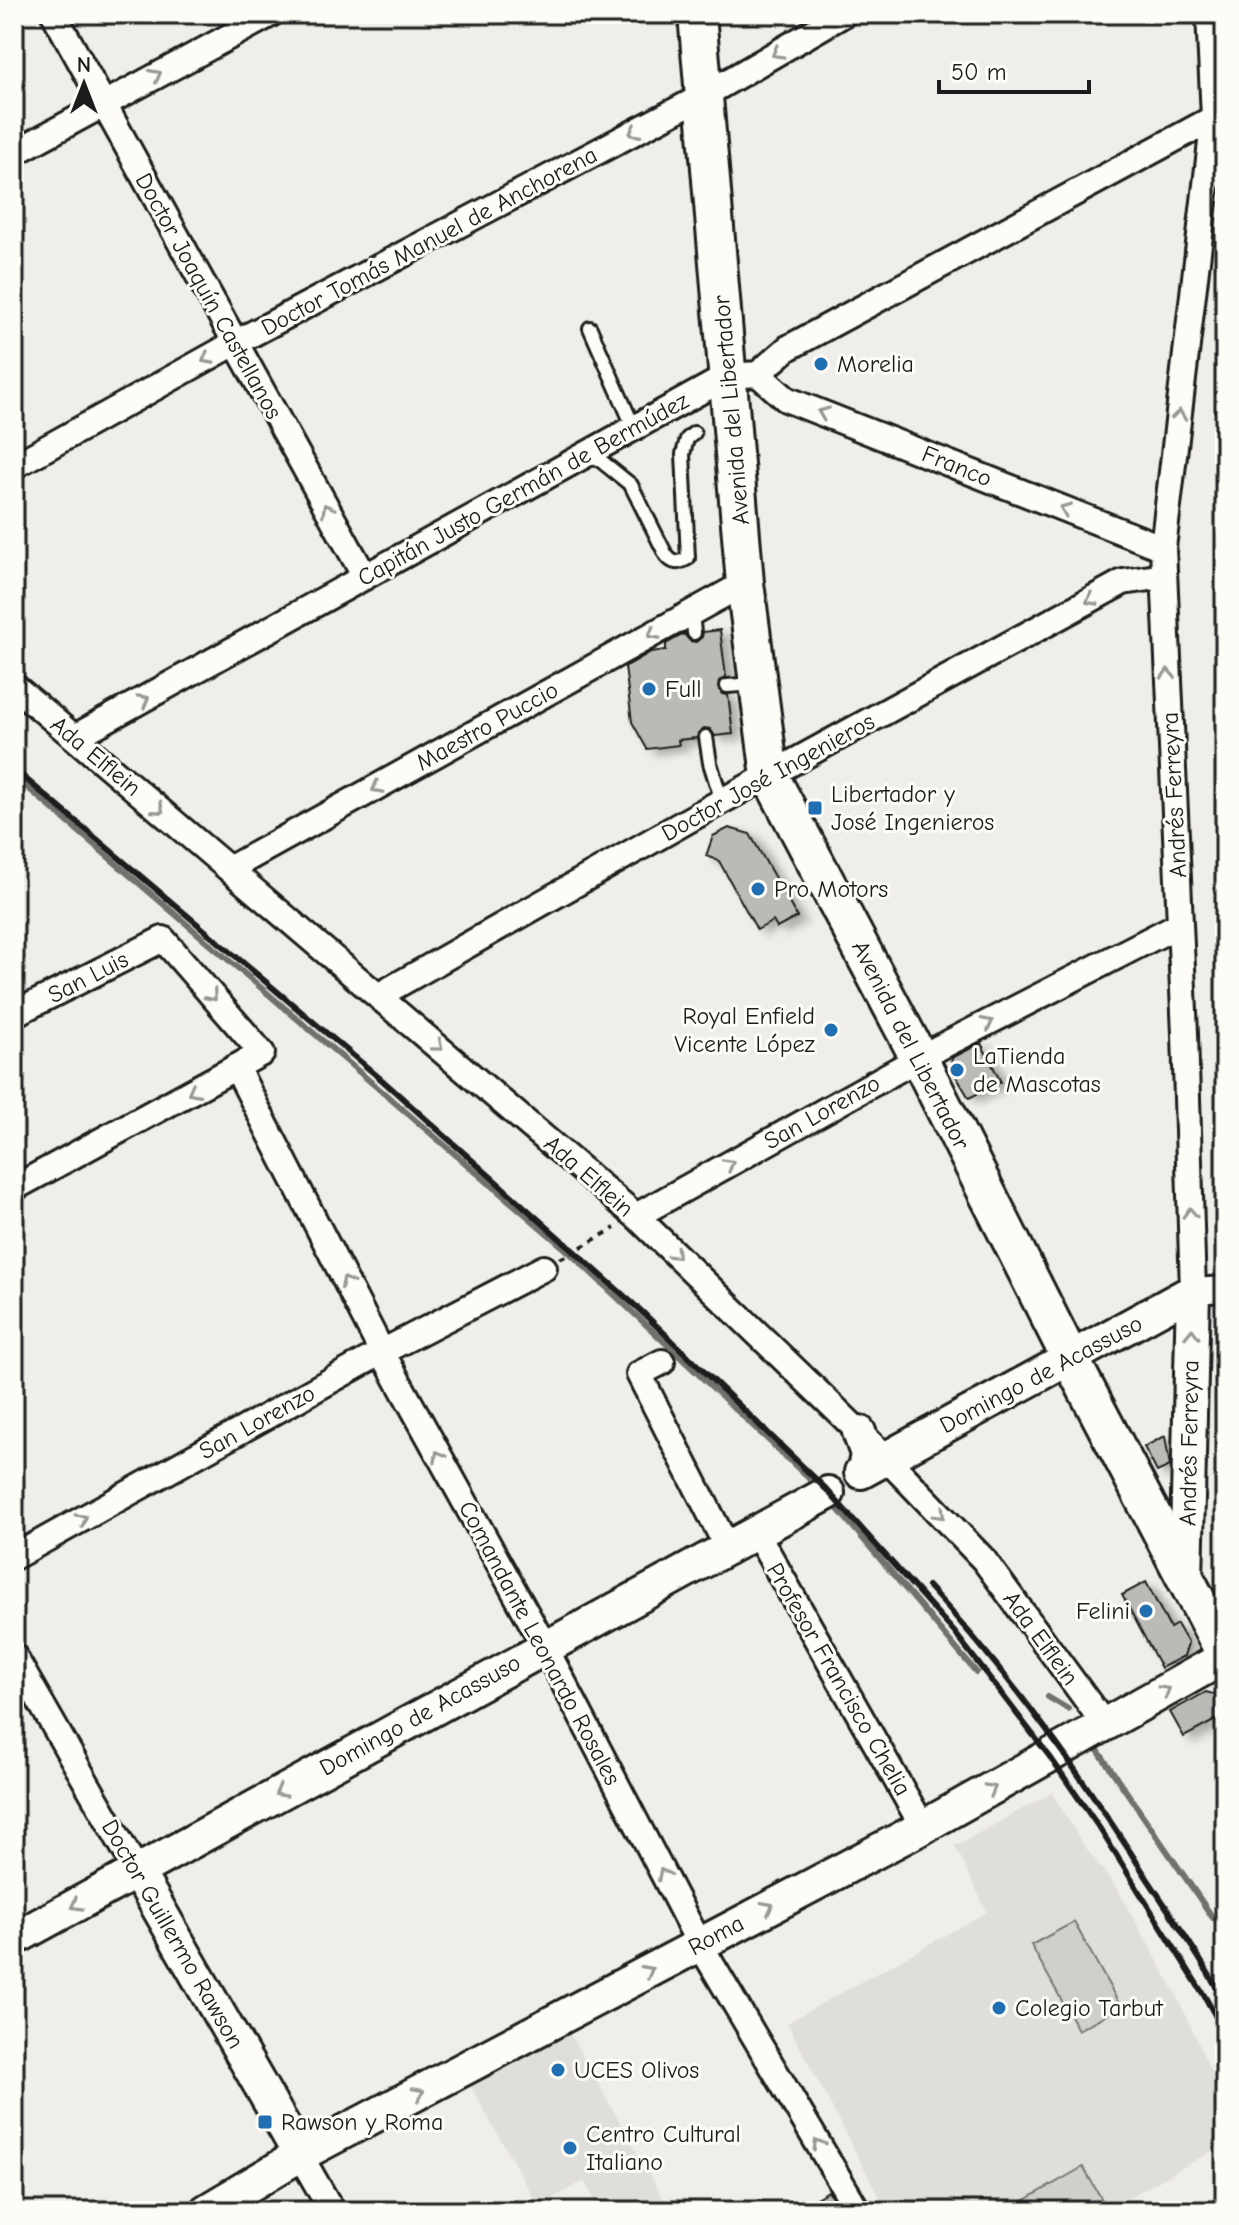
<svg xmlns="http://www.w3.org/2000/svg" width="1239" height="2225" font-family="'Comic Neue',sans-serif">
	<style>
		.built { fill: #e0deda }
		.green { fill: #d0cfcc; stroke: #767674; stroke-width: 2 }
		.lines { fill: none; stroke-linecap: round; stroke-linejoin: round }
		.stream { stroke: #706f6d; stroke-width: 6 }
		.building { fill: #bbbab6; stroke: #1c1c1c; stroke-width: 2; filter: url(#shadow) }
		.lane-casing { stroke: #1c1c1c; stroke-width: 18 }
		.street-casing { stroke: #1c1c1c; stroke-width: 30 }
		.secondary-casing { stroke: #1c1c1c; stroke-width: 38 }
		.primary-casing { stroke: #1c1c1c; stroke-width: 42 }
		.path { stroke: #1c1c1c; stroke-width: 4; stroke-dasharray: 6 6; stroke-linecap: butt }
		.lane { stroke: #fdfcf7; stroke-width: 12 }
		.street { stroke: #fdfcf7; stroke-width: 24 }
		.secondary { stroke: #fdfcf7; stroke-width: 32 }
		.primary { stroke: #fdfcf7; stroke-width: 36 }
		.rail { stroke: #1c1c1c; stroke-width: 6 }
		.oneway { stroke: #989794 }
		.poi-dot { fill: #1f6fb2; stroke: #fdfcf7; stroke-width: 3 }
		.labels { text-anchor: middle; dominant-baseline: central; stroke-width: 6; stroke-linejoin: round; paint-order: stroke }
		.street-label { font-size: 24px; fill: #1c1c1c; stroke: #fdfcf7 }
		.poi-label { font-size: 24px; fill: #1c1c1c; stroke: #fdfcf7; text-anchor: start }
	</style>
	<defs>
		<filter id="shadow"><feDropShadow dx="9" dy="5" stdDeviation="4" flood-color="#0004"/></filter>
	</defs>
	<rect width="100%" height="100%" fill="#f0eeea"/>
	<filter id="ink" filterUnits="userSpaceOnUse"><feTurbulence type="fractalNoise" baseFrequency=".0125" numOctaves="2"/><feDisplacementMap in="SourceGraphic" scale="16" xChannelSelector="R" yChannelSelector="G"/><feConvolveMatrix kernelMatrix="1 2 1 2 8 2 1 2 1" color-interpolation-filters="sRGB"/></filter>
	<g filter="url(#ink)">
		<path class="built" d="M1052 1793 1081 1841 1117 1889 1175 1992 1225 2102V2144L1105 2211H887L787 2023 987 1912 955 1846Z
			M565 2025 670 2211H601L584 2181 538 2206 467 2080Z"/>
		<path class="green" d="M1074 1922 1121 2007 1078 2030 1031 1945Z
			M1083 2167 1108 2210 1006 2211Z"/>
		<g class="lines">
			<path class="stream" d="M14 776 568 1251 818 1487
				M831 1501 976 1672
				M1048 1697 1068 1709
				M1095 1746 1213 1918"/>
		</g>
		<path class="building" d="M720 630 726 677 719 681 718 687 722 694 728 695 733 734 715 736 710 729 704 728 698 733 697 738 678 740 679 745 647 749 632 722 625 667 651 652 666 650V644L684 634 690 641 696 642 702 637 703 632Z
			M729 828 750 834 797 917 777 928 773 921 757 930 719 861 706 856 713 836Z
			M981 1043 1001 1082 969 1098 950 1066 952 1058Z
			M1165 1436 1170 1466 1157 1472 1144 1447Z
			M1146 1582 1170 1628 1177 1624 1188 1643 1184 1656 1161 1668 1122 1595Z
			M1206 1692 1217 1695 1225 1715 1184 1737 1170 1712Z
			M828 2191 841 2211H794Z"/>
		<g class="lines">
			<g class="lane-casing">
				<path id="lane" d="M590 328 634 428
					M590 452 631 485 666 555C673 564 678 564 688 558L683 454 687 439 694 433
					M692 612 694 633
					M727 686 755 684
					M706 737 710 763 722 801"/>
			</g>
			<g class="street-casing">
				<path id="street" d="M54 14 365 577
					M1209 14 1214 117 1163 548 1185 1034 1193 1291 1225 1289
					M14 153 271 14
					M758 374 786 399 1163 548
					M14 466 235 343 703 96 844 14
					M14 686 636 1216 886 1458 984 1560 1105 1725
					M75 737 728 376 758 374 788 348 1223 113
					M229 869 745 583
					M378 996 722 801 1123 582 1164 576
					M14 1014 163 939 262 1053 14 1188
					M236 1067 382 1352 545 1647 699 1943 858 2211
					M636 1216 919 1058 1180 924
					M662 1362 639 1374 727 1547
					M756 1532 923 1827
					M14 1557 382 1352 544 1268
					M14 1656 137 1871
					M300 2155 332 2211"/>
			</g>
			<g class="secondary-casing">
				<path id="secondary" d="M859 1432 867 1454 864 1470
					M861 1472 1193 1291
					M1186 1580 1193 1291
					M137 1871 300 2155
					M14 1939 828 1493
					M206 2211 300 2155 923 1827 1225 1657"/>
			</g>
			<g class="primary-casing">
				<path id="primary" d="M697 14 745 583 770 776 919 1058 1071 1360 1225 1654"/>
			</g>
			<path class="path" d="M560 1259 615 1228"/>
			<use href="#lane" class="lane"/>
			<use href="#street" class="street"/>
			<use href="#secondary" class="secondary"/>
			<use href="#primary" class="primary"/>
			<path class="rail" d="M14 769 382 1080 639 1309 826 1489 955 1633 1050 1757 1100 1829 1205 1997 1225 2033
				M928 1586C1011 1675 1082 1776 1147 1878 1174 1919 1202 1960 1225 2002"/>
		</g>
		<defs><path id="oneway-chevron" d="M-2-3.5L2.5 0L-2 3.5" fill="none" stroke-width="1.6" stroke-linecap="round" stroke-linejoin="round" transform="scale(2)"/></defs>
		<g class="oneway">
			<use href="#oneway-chevron" transform="translate(777 53) rotate(150)"/>
			<use href="#oneway-chevron" transform="translate(156 75) rotate(-28)"/>
			<use href="#oneway-chevron" transform="translate(634 132) rotate(152)"/>
			<use href="#oneway-chevron" transform="translate(207 359) rotate(151)"/>
			<use href="#oneway-chevron" transform="translate(823 413) rotate(-158)"/>
			<use href="#oneway-chevron" transform="translate(1179 415) rotate(-83)"/>
			<use href="#oneway-chevron" transform="translate(327 509) rotate(-119)"/>
			<use href="#oneway-chevron" transform="translate(1065 509) rotate(-158)"/>
			<use href="#oneway-chevron" transform="translate(1091 600) rotate(151)"/>
			<use href="#oneway-chevron" transform="translate(653 634) rotate(151)"/>
			<use href="#oneway-chevron" transform="translate(1168 674) rotate(-93)"/>
			<use href="#oneway-chevron" transform="translate(144 700) rotate(-29)"/>
			<use href="#oneway-chevron" transform="translate(377 788) rotate(151)"/>
			<use href="#oneway-chevron" transform="translate(159 809) rotate(41)"/>
			<use href="#oneway-chevron" transform="translate(212 996) rotate(49)"/>
			<use href="#oneway-chevron" transform="translate(988 1023) rotate(-27)"/>
			<use href="#oneway-chevron" transform="translate(438 1046) rotate(40)"/>
			<use href="#oneway-chevron" transform="translate(193 1091) rotate(152)"/>
			<use href="#oneway-chevron" transform="translate(729 1164) rotate(-29)"/>
			<use href="#oneway-chevron" transform="translate(1190 1213) rotate(-92)"/>
			<use href="#oneway-chevron" transform="translate(675 1254) rotate(45)"/>
			<use href="#oneway-chevron" transform="translate(346 1282) rotate(-117)"/>
			<use href="#oneway-chevron" transform="translate(1192 1334) rotate(-89)"/>
			<use href="#oneway-chevron" transform="translate(439 1456) rotate(-119)"/>
			<use href="#oneway-chevron" transform="translate(940 1514) rotate(46)"/>
			<use href="#oneway-chevron" transform="translate(82 1519) rotate(-29)"/>
			<use href="#oneway-chevron" transform="translate(1165 1691) rotate(-30)"/>
			<use href="#oneway-chevron" transform="translate(991 1789) rotate(-29)"/>
			<use href="#oneway-chevron" transform="translate(280 1792) rotate(151)"/>
			<use href="#oneway-chevron" transform="translate(663 1874) rotate(-117)"/>
			<use href="#oneway-chevron" transform="translate(76 1905) rotate(151)"/>
			<use href="#oneway-chevron" transform="translate(768 1907) rotate(-28)"/>
			<use href="#oneway-chevron" transform="translate(648 1971) rotate(-28)"/>
			<use href="#oneway-chevron" transform="translate(419 2093) rotate(-28)"/>
			<use href="#oneway-chevron" transform="translate(818 2144) rotate(-121)"/>
		</g>
	</g>
	<g class="poi-dot">
		<circle cx="821" cy="364" r="8"/>
		<circle cx="649" cy="689" r="8"/>
		<rect x="807" y="800" width="16" height="16" rx="4"/>
		<circle cx="758" cy="889" r="8"/>
		<circle cx="831" cy="1030" r="8"/>
		<circle cx="957" cy="1070" r="8"/>
		<circle cx="1146" cy="1611" r="8"/>
		<circle cx="999" cy="2008" r="8"/>
		<circle cx="558" cy="2070" r="8"/>
		<rect x="257" y="2114" width="16" height="16" rx="4"/>
		<circle cx="570" cy="2148" r="8"/>
	</g>
	<g class="labels">
		<g class="street-label">
			<text transform="translate(429 241) rotate(-28)">Doctor Tomás Manuel de Anchorena</text>
			<text transform="translate(209 296) rotate(61)">Doctor Joaquín Castellanos</text>
			<text transform="translate(731 410) rotate(-95)">Avenida del Libertador</text>
			<text transform="translate(957 466) rotate(22)">Franco</text>
			<text transform="translate(523 489) rotate(-29)">Capitán Justo Germán de Bermúdez</text>
			<text transform="translate(487 726) rotate(-29)">Maestro Puccio</text>
			<text transform="translate(96 756) rotate(40)">Ada Elflein</text>
			<text transform="translate(768 777) rotate(-29)">Doctor José Ingenieros</text>
			<text transform="translate(1174 795) rotate(-93)">Andrés Ferreyra</text>
			<text transform="translate(88 977) rotate(-27)">San Luis</text>
			<text transform="translate(911 1045) rotate(63)">Avenida del Libertador</text>
			<text transform="translate(822 1112) rotate(-29)">San Lorenzo</text>
			<text transform="translate(589 1176) rotate(41)">Ada Elflein</text>
			<text transform="translate(1041 1374) rotate(-28)">Domingo de Acassuso</text>
			<text transform="translate(257 1422) rotate(-29)">San Lorenzo</text>
			<text transform="translate(1189 1443) rotate(-89)">Andrés Ferreyra</text>
			<text transform="translate(1041 1638) rotate(54)">Ada Elflein</text>
			<text transform="translate(540 1643) rotate(62)">Comandante Leonardo Rosales</text>
			<text transform="translate(839 1679) rotate(60)">Profesor Francisco Chelia</text>
			<text transform="translate(420 1715) rotate(-29)">Domingo de Acassuso</text>
			<text transform="translate(173 1934) rotate(60)">Doctor Guillermo Rawson</text>
			<text transform="translate(716 1935) rotate(-28)">Roma</text>
		</g>
		<g class="poi-label">
			<text x="837" y="364">Morelia</text>
			<text x="665" y="689">Full</text>
			<text x="831" y="794">Libertador y<tspan x="831" dy="28">José Ingenieros</tspan></text>
			<text x="774" y="889">Pro Motors</text>
			<text x="815" y="1016" text-anchor="end">Royal Enfield<tspan x="815" dy="28">Vicente López</tspan></text>
			<text x="973" y="1056">LaTienda<tspan x="973" dy="28">de Mascotas</tspan></text>
			<text x="1130" y="1611" text-anchor="end">Felini</text>
			<text x="1015" y="2008">Colegio Tarbut</text>
			<text x="574" y="2070">UCES Olivos</text>
			<text x="281" y="2122">Rawson y Roma</text>
			<text x="586" y="2134">Centro Cultural<tspan x="586" dy="28">Italiano</tspan></text>
		</g>
	</g>
	<rect width="1239" height="2225" fill="none" stroke="#fdfcf7" stroke-width="48"/>
	<rect x="24" y="24" width="1191" height="2177" fill="none" stroke="#1c1c1c" stroke-width="3" filter="url(#ink)"/>
	<g transform="translate(84 84)" stroke="#fdfcf7" stroke-width="6" paint-order="stroke">
	<path d="M0-6L14 30L0 20L-14 30Z" fill="#1c1c1c"/>
	<text y="-12" font-size="22" font-weight="bold" text-anchor="middle" fill="#1c1c1c">N</text>
	</g>
	<path d="M939 80v12h150v-12" fill="none" stroke="#1c1c1c" stroke-width="4"/>
	<text x="951" y="80" font-size="24" fill="#1c1c1c" stroke="#fdfcf7" stroke-width="6" paint-order="stroke">50 m</text>
</svg>
